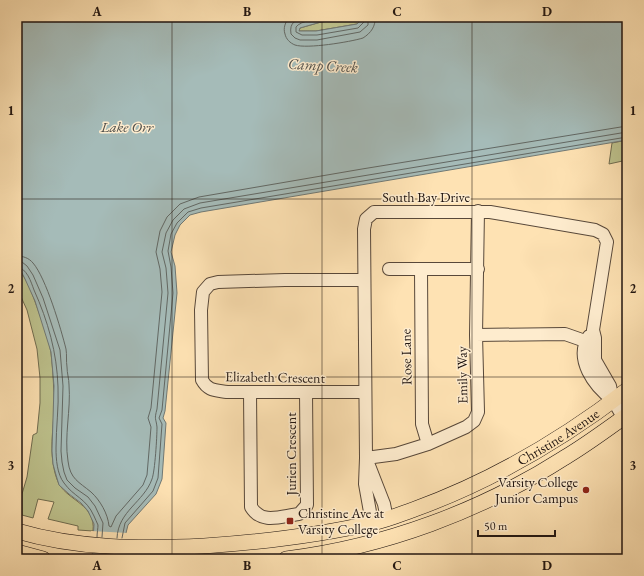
<svg xmlns="http://www.w3.org/2000/svg" width="644" height="576" font-family="'EB Garamond',serif">
	<style>
		.green { fill: #bec38e; stroke: #6f6c50 }
		.water { fill: #a5bbb8; stroke: #707975; fill-rule: evenodd }
		.pier { fill: #fee2b3 }
		.lines { fill: none; stroke-linecap: round; stroke-linejoin: round }
		.shore { stroke: #626864; stroke-width: 1 }
		.minor-casing { stroke: #58483a; stroke-width: 14 }
		.major-casing { stroke: #201511; stroke-width: 16 }
		.minor { stroke: #feecce; stroke-width: 12 }
		.major { stroke: #fee2b3; stroke-width: 15 }
		.grid { fill: none; stroke: #201511; stroke-width: 1; stroke-opacity: 0.55 }
		.poi-dot { fill: #8f2418; stroke: #feecce; stroke-width: 1.5 }
		.labels { text-anchor: middle; dominant-baseline: central; stroke-width: 3; stroke-linejoin: round; paint-order: stroke }
		.street-label { font-size: 14px; fill: #201511; stroke: #feecce }
		.poi-label { font-size: 14px; fill: #201511; stroke: #feecce; text-anchor: end }
		.water-label { font-size: 15px; font-style: italic; fill: #4f4f4b; stroke: #feecce }
		.neatline { fill: none; stroke: #201511; stroke-width: 1.5 }
		.grid-label { font-size: 13px; text-anchor: middle; font-weight: bold; fill: #201511 }
	</style>
	<rect width="100%" height="100%" fill="#fee2b3"/>
	<filter id="stains"><feTurbulence type="fractalNoise" baseFrequency=".005" numOctaves="4"/><feColorMatrix values="0 0 0 0 .2 0 0 0 0 .09 0 0 0 0 .02 0 0 0 .5 -.17"/></filter>
	<radialGradient id="worn" r=".72"><stop offset=".6" stop-color="#630" stop-opacity="0"/><stop offset="1" stop-color="#630" stop-opacity=".3"/></radialGradient>
	<path class="green" d="M347 19 361 20 357 24 316 31H299L300 28 321 22Z
		M627 140V160L609 164 612 143Z
		M17 269C28 278 32 294 37 307 42 321 49 338 51 353 53 370 54 388 54 405 54 425 50 444 53 463 54 470 56 478 59 484 69 501 96 505 93 531L78 530V526L48 519 54 502 38 499 33 518 22 515V494L27 477 33 435 37 433 40 403V378L37 349 27 310 17 288Z"/>
	<path class="water" d="M17 17H627V140L201 212 190 215 180 225 175 235 171 252 175 266 177 293 165 411 163 418 166 423 162 479 156 494 128 525 126 533 125 559H92L94 524 88 511 81 503 69 494 59 485 56 475 53 464 52 451 54 386 51 352 35 301 25 279 22 273 17 269ZM347 19 361 20 357 24 316 31H299L300 28 321 22Z"/>
	<path class="pier" d="M91 531 128 533 127 555 90 553Z"/>
	<g class="lines">
		<path class="shore" d="M290 17C285 22 283 28 285 34 286 39 290 43 295 45 307 49 350 42 363 38 371 33 376 26 375 17
			M305 17C296 20 289 22 291 34L295 38 300 40H317L360 32 368 25V17
			M327 17C319 18 300 21 296 27V32L302 35H317L358 28 364 22 363 17
			M17 256C23 256 29 258 33 263 46 278 61 329 66 349 67 355 66 361 67 367 67 373 69 379 69 385 71 410 64 436 68 461 70 479 79 482 91 492 100 500 108 514 109 526L111 527 116 516 143 485 147 475 151 427 148 418 151 408 162 292 160 269 156 252 160 231 167 217 180 204 199 197 362 169 627 126
			M17 262H22L27 266 33 275 43 298 60 350 63 386 61 451 62 462 64 472 67 480 75 488 88 497 95 506 103 523 102 537
			M17 267C27 268 31 282 34 290 48 321 57 353 58 387 59 407 56 427 56 448 56 459 57 474 64 483 74 497 86 498 94 516 95 519 97 522 98 525 98 528 97 533 97 537
			M117 538C118 511 144 502 152 479 155 471 157 437 157 427 156 418 154 420 157 409L168 293 166 268 162 252 166 233 173 220 184 209 200 203 627 132
			M122 538 125 523 153 491 158 478 162 424 159 418 162 410 173 293 171 267 168 251 171 234 177 223 188 212 201 208 627 137"/>
		<g class="minor-casing">
			<path id="minor" d="M389 269H478
				M421 269 422 424 428 444
				M364 280H285L218 282 210 284 203 292 201 310 202 380C208 391 215 390 227 392H365
				M476 335 565 334 585 341
				M589 336C574 359 594 386 613 400
				M250 392 251 507C262 525 281 516 299 514L307 505 306 392
				M366 458 396 454 428 444 466 427 474 421 478 412 476 335 478 211
				M368 463 384 504 387 519
				M372 523 365 484 366 458 364 229 366 219 374 212H490L595 230 603 234 607 242 593 330 595 338V360L610 386 613 400 627 424"/>
		</g>
		<g class="major-casing">
			<g id="major">
				<path id="s1" d="M17 531C78 549 142 549 204 546 261 542 316 536 372 523 387 520 401 514 415 509 492 481 563 439 627 390"/>
				<path d="M17 552 43 559"/>
				<path d="M286 559C384 547 481 511 564 458 586 445 606 430 627 415"/>
			</g>
		</g>
		<use href="#minor" class="minor"/>
		<use href="#major" class="major"/>
	</g>
	<path class="grid" d="M172 17V559M322 17V559M472 17V559M17 199H627M17 377H627"/>
	<g class="poi-dot">
		<circle cx="586" cy="490" r="4"/>
		<rect x="286" y="517" width="8" height="8" rx="2"/>
	</g>
	<g class="labels">
		<g class="street-label">
			<text x="426" y="197">South Bay Drive</text>
			<text transform="translate(406 357) rotate(-91)">Rose Lane</text>
			<text transform="translate(462 375) rotate(-91)">Emily Way</text>
			<text transform="translate(275 377) rotate(1)">Elizabeth Crescent</text>
			<text stroke="none"><textPath href="#s1" startOffset="564">Christine Avenue</textPath></text>
			<text transform="translate(291 454) rotate(-90)">Jurien Crescent</text>
		</g>
		<g class="poi-label">
			<text x="578" y="482">Varsity College<tspan x="578" dy="16">Junior Campus</tspan></text>
			<text x="298" y="513" text-anchor="start">Christine Ave at<tspan x="298" dy="16">Varsity College</tspan></text>
		</g>
		<g class="water-label">
			<text transform="translate(323 65) rotate(3)">Camp Creek</text>
			<text x="127" y="126">Lake Orr</text>
		</g>
	</g>
	<rect width="644" height="576" fill="none" stroke="#fee2b3" stroke-width="44"/>
	<path d="M478 530v6h77v-6" fill="none" stroke="#201511" stroke-width="2"/>
	<text x="484" y="530" font-size="12" fill="#201511" stroke="#feecce" stroke-width="3" paint-order="stroke">50 m</text>
	<rect x="22" y="22" width="600" height="532" class="neatline"/>
	<g class="grid-label">
		<text x="97" y="16">A</text>
		<text x="247" y="16">B</text>
		<text x="397" y="16">C</text>
		<text x="547" y="16">D</text>
		<text x="11" y="115">1</text>
		<text x="633" y="115">1</text>
		<text x="11" y="293">2</text>
		<text x="633" y="293">2</text>
		<text x="11" y="470">3</text>
		<text x="633" y="470">3</text>
		<text x="97" y="570">A</text>
		<text x="247" y="570">B</text>
		<text x="397" y="570">C</text>
		<text x="547" y="570">D</text>
	</g>
	<rect width="100%" height="100%" filter="url(#stains)"/>
	<rect width="100%" height="100%" fill="url(#worn)"/>
</svg>
